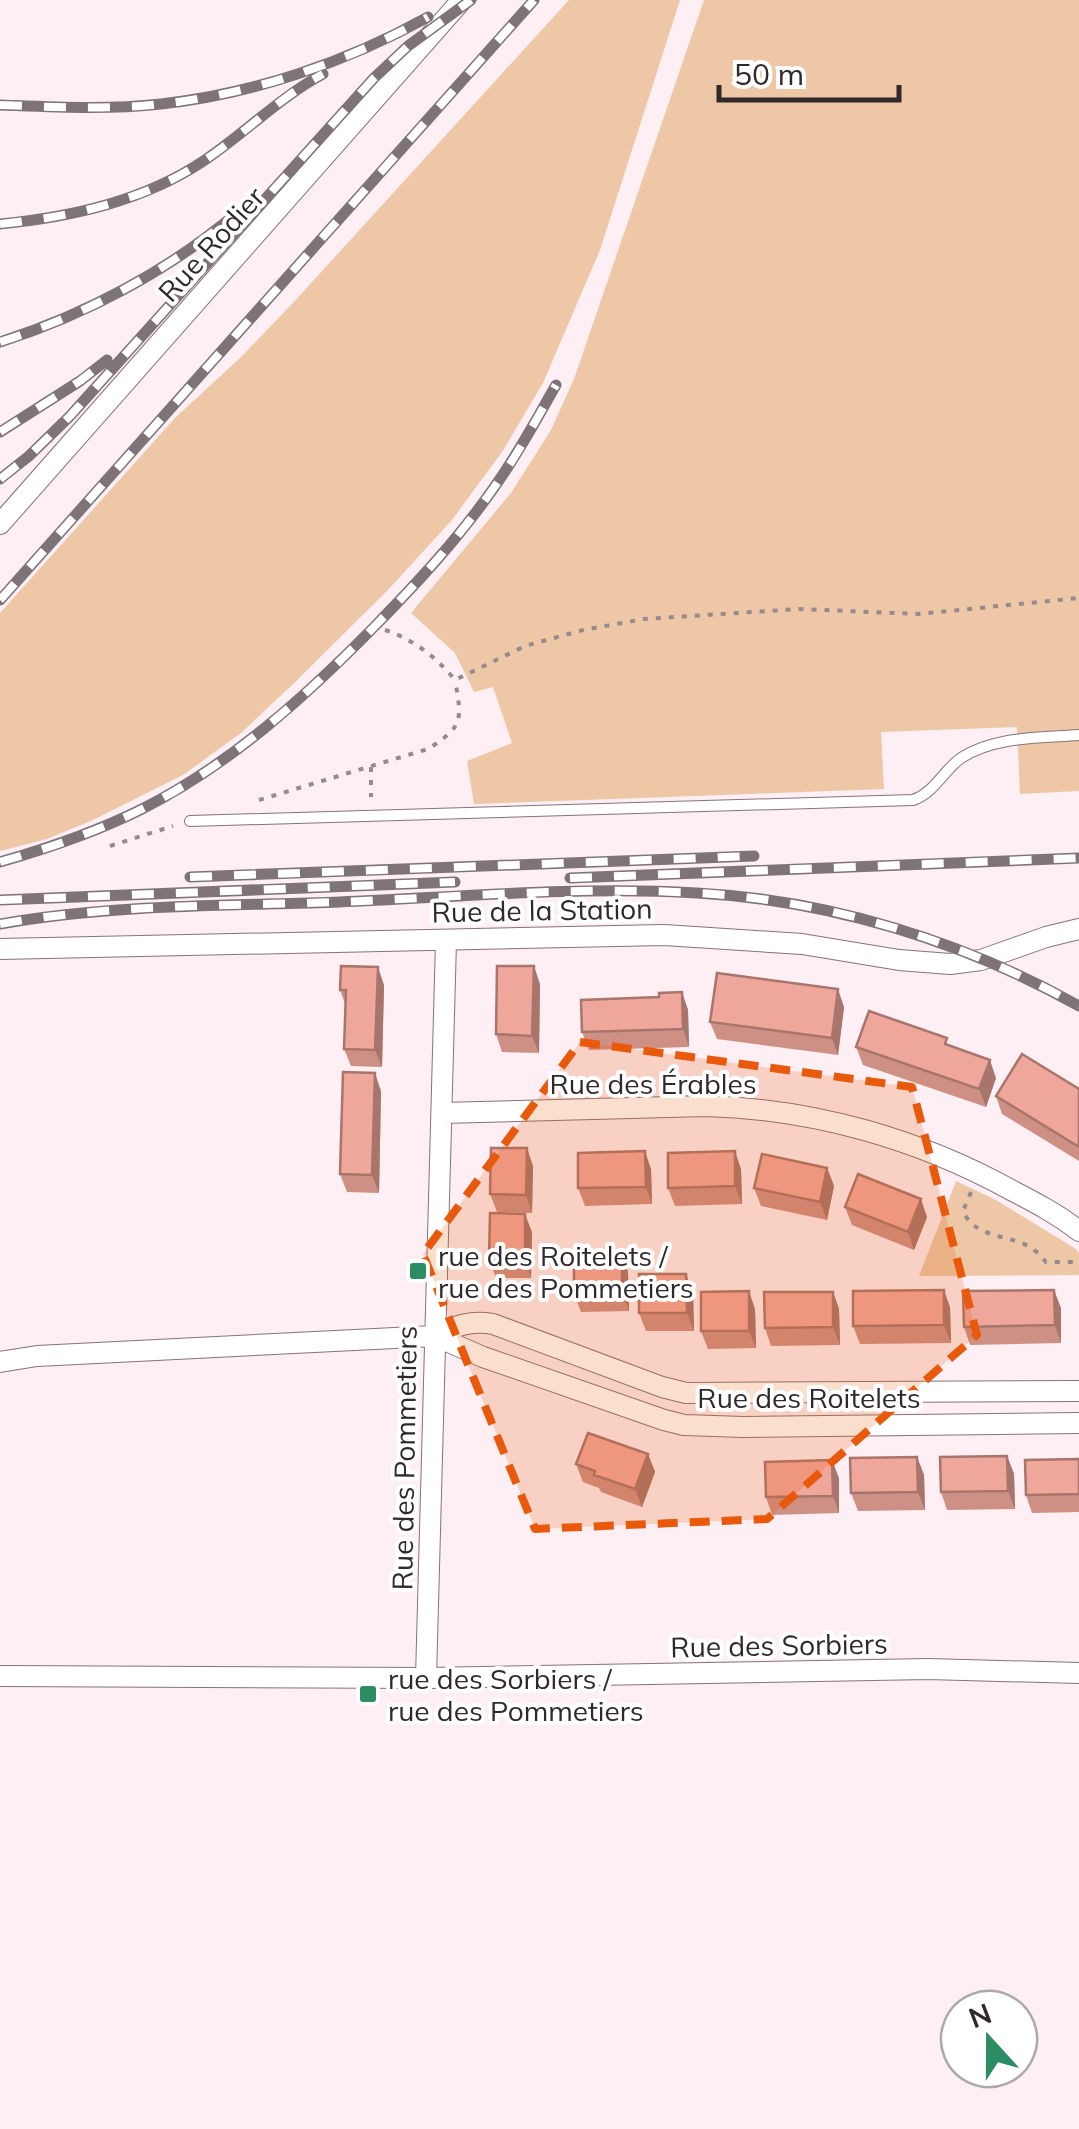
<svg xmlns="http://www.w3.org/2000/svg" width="1079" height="2129" font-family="Mulish,sans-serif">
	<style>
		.green { fill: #edc7a6 }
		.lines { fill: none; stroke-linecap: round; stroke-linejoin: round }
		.lane-casing { stroke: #867379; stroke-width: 12 }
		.street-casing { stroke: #867379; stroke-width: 22 }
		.path { stroke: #958a8e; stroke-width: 4; stroke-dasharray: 5 8; stroke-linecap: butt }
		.lane { stroke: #fff; stroke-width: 10 }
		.street { stroke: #fff; stroke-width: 20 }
		.rail-casing { stroke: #7e7477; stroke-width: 11 }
		.rail { stroke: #fff; stroke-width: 8; stroke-dasharray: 22; stroke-linecap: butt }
		.wall { fill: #ce9085 }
		.shaded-wall { fill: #a8756c }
		.building { fill: #f0a79b; stroke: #a8756c; stroke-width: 2.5 }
		.marked { fill: #e8590c; fill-opacity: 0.2; stroke: #e8590c; stroke-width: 8; stroke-dasharray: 20 12; stroke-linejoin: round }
		.poi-dot { fill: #2c8c64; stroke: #fff; stroke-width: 4 }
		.labels { text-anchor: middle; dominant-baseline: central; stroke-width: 8; stroke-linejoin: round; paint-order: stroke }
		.street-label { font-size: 28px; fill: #30282b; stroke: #fff }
		.poi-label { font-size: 28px; fill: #30282b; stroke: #fff; text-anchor: start }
	</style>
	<rect width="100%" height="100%" fill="#fdeff3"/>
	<path class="green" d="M569 0H680L600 250 543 383 502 452 452 520 387 591 293 684 241 733 183 775 93 820 47 839 0 851V613L175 418 240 358 292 304Z
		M704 0H1079V791L1020 794 1017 727 881 732 884 789 474 804 467 761 512 743 493 687 474 692 455 653 411 613 511 493 551 430 574 379Z
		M956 1181 996 1200 1076 1249 1079 1253V1275L919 1276Z"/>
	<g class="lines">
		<g class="lane-casing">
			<path id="lane" d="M190 821 913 800C935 792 943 771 961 758 994 736 1041 738 1079 735"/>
		</g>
		<g class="street-casing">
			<path id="street" d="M0 524 462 0
				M0 949 664 935 802 944 899 960 950 964 981 960 1046 937 1079 929
				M442 1113 706 1106C814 1109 919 1139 1013 1191 1036 1203 1059 1215 1079 1231
				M435 1336 483 1357 664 1420 684 1425 743 1427 1079 1423
				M0 1362 37 1356 435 1336C455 1326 470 1320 493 1324L662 1387 686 1393 1079 1391
				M0 1676 426 1678 928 1669 1079 1673
				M426 1678 446 941"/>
		</g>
		<path class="path" d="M385 630C413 639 436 657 455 680L525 646 583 630 644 619 799 609 919 614 1079 598
			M371 767V797
			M259 800 428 749C464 726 462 720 455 680
			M110 846 173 826
			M971 1192 963 1211C976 1241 1013 1233 1034 1250 1039 1253 1042 1258 1046 1262H1079"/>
		<use href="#lane" class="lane"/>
		<use href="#street" class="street"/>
		<g class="rail-casing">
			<path id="rail" d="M0 105C53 107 107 110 161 104 253 94 347 62 428 17
				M0 224C72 217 144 201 205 160 245 133 280 97 323 74
				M0 342C85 315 170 270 238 212
				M0 432 80 381 107 360
				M0 479 29 456 70 416 374 78 408 46 471 0
				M0 600 534 0
				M0 862C49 848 96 832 142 809 231 764 305 697 374 627 417 583 458 539 493 489 517 456 536 420 556 385
				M190 877 754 856
				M570 878 1079 858
				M0 900 455 882
				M0 924C112 904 227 906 340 902 458 897 578 886 697 893 829 900 963 941 1079 1006"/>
		</g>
		<use href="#rail" class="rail"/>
	</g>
	<path class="wall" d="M540 984 539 1053 502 1052 496 1034Z
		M384 985 382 1067 351 1066 344 1049 346 1006 340 990Z
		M682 992 688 1010 689 1047 589 1050 582 1032 659 997Z
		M844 1007 838 1055 717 1039 710 1022Z
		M950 1046 996 1078 986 1107 863 1065 856 1047Z
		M1079 1089V1161L1002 1114 996 1096Z
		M381 1091 379 1193 347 1192 340 1174Z
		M533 1166 532 1213 497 1212 490 1194Z
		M827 1168 834 1186 827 1220 761 1206 754 1188Z
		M651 1169 652 1204 585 1206 578 1188Z
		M741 1169 742 1204 675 1206 668 1188Z
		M845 1207 927 1217 914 1250 852 1225Z
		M532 1232 531 1278H496L489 1260Z
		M622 1254 628 1272 629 1311 581 1312 574 1294Z
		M693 1291 694 1331H646L639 1313Z
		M833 1292 839 1309 840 1345 771 1346 765 1328Z
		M950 1307 951 1343 860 1344 853 1326Z
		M1061 1308V1343L970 1345 964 1327Z
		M755 1309 756 1348 708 1349 701 1331Z
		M648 1454 655 1472 642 1507 601 1492 599 1488 583 1482 576 1464Z
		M1007 1456 1014 1474 1015 1509 947 1510 941 1492Z
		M917 1457 924 1475 925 1510 858 1511 851 1493Z
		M1079 1459V1512L1032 1513 1026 1495Z
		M839 1478V1513L772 1515 766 1497Z"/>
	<path class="shaded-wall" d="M534 966 540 984 539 1053 532 1036Z
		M378 967 384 985 382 1067 375 1050Z
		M838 989 844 1007 838 1055 832 1038Z
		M682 992 688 1010 689 1047 683 1029Z
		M990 1060 996 1078 986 1107 979 1089Z
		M375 1073 381 1091 379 1193 372 1175Z
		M527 1148 533 1166 532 1213 526 1195Z
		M645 1151 651 1169 652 1204 646 1187Z
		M735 1151 741 1169 742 1204 735 1186Z
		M827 1168 834 1186 827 1220 820 1202Z
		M921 1199 927 1217 914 1250 908 1232Z
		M525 1214 532 1232 531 1278 525 1260Z
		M622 1254 628 1272 629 1311 622 1293Z
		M686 1274 693 1291 694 1331 687 1313Z
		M944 1290 950 1307 951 1343 944 1325Z
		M1054 1290 1061 1308V1343L1055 1325Z
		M749 1291 755 1309 756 1348 749 1331Z
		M833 1292 839 1309 840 1345 833 1327Z
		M648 1454 655 1472 642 1507 635 1489Z
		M1007 1456 1014 1474 1015 1509 1008 1491Z
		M917 1457 924 1475 925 1510 918 1492Z
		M832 1460 839 1478V1513L833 1496Z"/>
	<path class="building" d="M341 966 378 967 375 1050 344 1049 346 990H340Z
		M497 966H534L532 1036 496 1034Z
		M717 973 838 989 832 1038 710 1022Z
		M682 992 683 1029 582 1032 581 1000 659 997V993Z
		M869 1011 947 1038 945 1044 990 1060 979 1089 856 1047Z
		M1022 1054 1079 1089V1147L996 1096Z
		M343 1072 375 1073 372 1175 340 1174Z
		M491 1148H527L526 1195 490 1194Z
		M645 1151 646 1187 578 1188V1153Z
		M735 1151V1186L668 1188V1153Z
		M762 1154 827 1168 820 1202 754 1188Z
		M858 1174 921 1199 908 1232 845 1207Z
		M490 1213 525 1214V1260H489Z
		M622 1254V1293L574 1294V1255Z
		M639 1274H686L687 1313H639Z
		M944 1290V1325L853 1326V1291Z
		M1054 1290 1055 1325 964 1327 963 1291Z
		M749 1291V1331H701V1292Z
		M764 1292H833V1327L765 1328Z
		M588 1433 648 1454 635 1489 594 1475 595 1471 576 1464Z
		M1007 1456 1008 1491 941 1492 940 1457Z
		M917 1457 918 1492 851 1493 850 1458Z
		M1079 1459V1494L1026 1495 1025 1460Z
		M832 1460 833 1496 766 1497 765 1462Z"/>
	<path class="marked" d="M580 1042 912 1087 977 1335 767 1519 535 1529 423 1254Z"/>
	<g class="poi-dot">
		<rect x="408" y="1261" width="20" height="20" rx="5"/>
		<rect x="358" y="1684" width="20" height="20" rx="5"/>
	</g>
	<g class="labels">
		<g class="street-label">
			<text transform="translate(211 244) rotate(-48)">Rue Rodier</text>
			<text transform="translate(542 910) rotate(-1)">Rue de la Station</text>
			<text x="653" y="1083">Rue des Érables</text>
			<text x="809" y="1397">Rue des Roitelets</text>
			<text transform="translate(404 1458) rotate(-89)">Rue des Pommetiers</text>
			<text transform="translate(779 1645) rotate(-1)">Rue des Sorbiers</text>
		</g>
		<g class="poi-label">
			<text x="438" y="1255">rue des Roitelets /<tspan x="438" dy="32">rue des Pommetiers</tspan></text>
			<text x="388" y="1678">rue des Sorbiers /<tspan x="388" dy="32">rue des Pommetiers</tspan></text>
		</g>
	</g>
	<g transform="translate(989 2039) rotate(339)"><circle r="48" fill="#ffffff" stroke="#aca9aa" stroke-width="2.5"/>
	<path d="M0-8L18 38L0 25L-18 38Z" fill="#2c8c64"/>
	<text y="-15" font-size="28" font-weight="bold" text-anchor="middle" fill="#30282b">N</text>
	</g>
	<path d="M719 85v15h180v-15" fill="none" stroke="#30282b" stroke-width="5"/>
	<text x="734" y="85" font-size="30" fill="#30282b" stroke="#ffffff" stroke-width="8" paint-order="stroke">50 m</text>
</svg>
